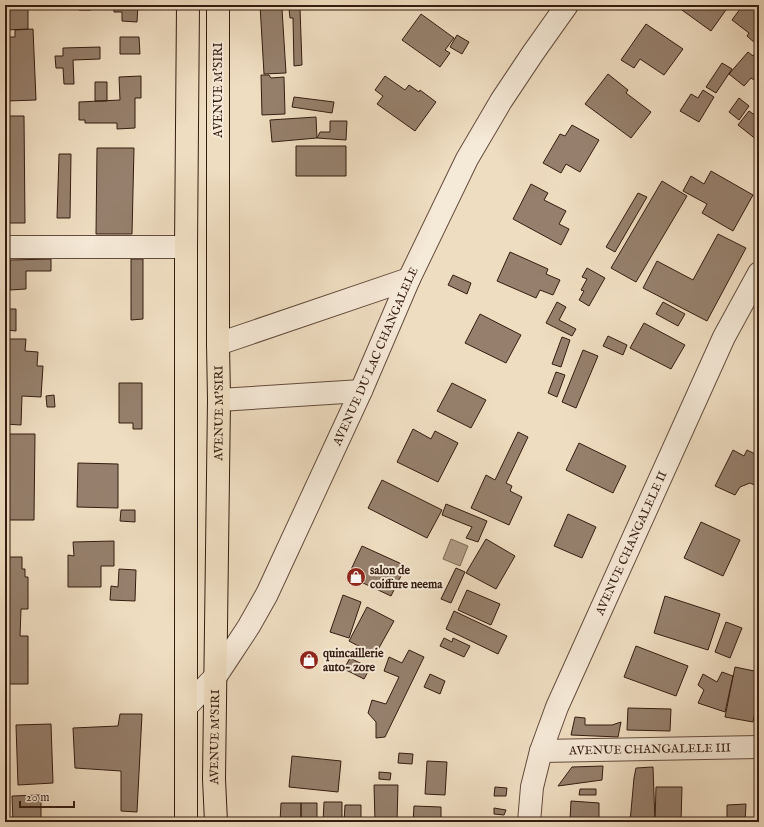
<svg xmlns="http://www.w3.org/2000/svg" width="764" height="827" font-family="'IM FELL English',serif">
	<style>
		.water { fill: #b09b85; stroke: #7f6857 }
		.building { fill: #96806d; stroke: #351c11 }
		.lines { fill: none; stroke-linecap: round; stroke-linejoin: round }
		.minor-casing { stroke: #644c3d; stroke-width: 24 }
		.highway-casing { stroke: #351c11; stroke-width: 24 }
		.minor { stroke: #f5e9d7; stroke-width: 22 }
		.highway { stroke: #efddc1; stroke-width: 22 }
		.labels { text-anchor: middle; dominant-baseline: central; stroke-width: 4; stroke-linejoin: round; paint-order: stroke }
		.street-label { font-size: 12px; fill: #351c11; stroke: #f5e9d7 }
		.poi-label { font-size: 12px; font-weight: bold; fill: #351c11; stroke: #f5e9d7; text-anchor: start }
	</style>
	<rect width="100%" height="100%" fill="#efddc1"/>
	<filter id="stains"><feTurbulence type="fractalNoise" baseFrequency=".005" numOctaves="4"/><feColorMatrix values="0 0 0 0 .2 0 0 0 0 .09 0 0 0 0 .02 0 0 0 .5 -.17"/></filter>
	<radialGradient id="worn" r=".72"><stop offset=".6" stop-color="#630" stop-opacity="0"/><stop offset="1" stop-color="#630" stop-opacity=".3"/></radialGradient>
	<path class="water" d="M451 539 468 546 460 566 443 559Z"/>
	<path class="building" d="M5 5H28V29L5 30Z
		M70 5H92L91 10H79V5Z
		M114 5H138L137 22 122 21V12H114Z
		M260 5H285L286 8 282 9 286 73 264 74Z
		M675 5H726L728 7 711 31Z
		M743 5H759V38L755 43 747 36 749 33 732 20Z
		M300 8 302 65 294 66 293 18H290L289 9Z
		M421 14 454 38 445 50 450 53 440 67 402 40Z
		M646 24 683 49 664 75 640 59 634 68 621 60Z
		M33 29 36 100 7 101 5 37H15V30Z
		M457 35 469 42 462 54 450 47Z
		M120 37H139L140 54H120Z
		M100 47V59L73 60 74 84H64L63 68H56L55 56H63V48Z
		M757 50 759 51V77L756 81 751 78 744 86 729 74 748 52 753 56Z
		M722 63 732 69 716 93 706 87Z
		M608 74 628 90 626 93 651 112 631 138 585 104Z
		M261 75H269L271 78 284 77 285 114 262 115Z
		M141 76V98H135V128L117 129V123H85V120H79V102L120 100 119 77Z
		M385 76 405 90 409 85 419 92 420 90 436 102 415 131 377 104 383 96 375 90Z
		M95 82H107V101H95Z
		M703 90 714 97 699 122 680 111 691 94 698 98Z
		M294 97 334 102 332 113 292 107Z
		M739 98 749 106 739 120 729 112Z
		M749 111 759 118V138L757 140 738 125Z
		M8 116H24L25 223H8Z
		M316 117 317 138 272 142 270 120Z
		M330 121H347L346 140 317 138 320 132H330Z
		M572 125 599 140 580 172 566 164 561 173 543 163 560 134 565 136Z
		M296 146H346V176H296Z
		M97 148H134L132 234H96Z
		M59 154H71L70 218H57Z
		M711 171 753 195 733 231 702 213 707 204 683 191 691 176 704 184Z
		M662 181 687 196 636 282 611 268Z
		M531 184 548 193 544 200 566 211 559 224 569 229 561 245 513 219Z
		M638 193 647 197 615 252 606 247Z
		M718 234 746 248 707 321 643 288 657 261 693 280Z
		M510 252 548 269 546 274 560 280 553 295 540 290 536 298 497 281Z
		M51 259V271H26V289L10 290V260Z
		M131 259H143V319L131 320Z
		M587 268 605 278 589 306 579 300 584 291 581 290 587 279 582 277Z
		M453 275 471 283 467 294 448 285Z
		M557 302 566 307 559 320 576 329 572 336 546 323Z
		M663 302 685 314 678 326 656 314Z
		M7 309H16V331L7 330Z
		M480 314 521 335 506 363 465 343Z
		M644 323 685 345 671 369 630 348Z
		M608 336 627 345 623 355 603 346Z
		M562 337 570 340 561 367 552 364Z
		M7 339H26L25 351 38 352 37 366H43L41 397 22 396 21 425 5 424V393Z
		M583 350 598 356 576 408 562 402Z
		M556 372 565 375 557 397 548 393Z
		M119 383H142V429H133V423H119Z
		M452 383 486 400 471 428 437 411Z
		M54 395 55 407H47L46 396Z
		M413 429 431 439 435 431 458 443 438 482 397 462Z
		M518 432 528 437 506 483 512 486 510 491 522 497 509 525 471 508 486 475 495 480Z
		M5 434H35L34 520H5Z
		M579 443 626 466 613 493 566 470Z
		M733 450 744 456 747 450 759 456V487L750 483 740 487 735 495 715 486Z
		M78 463 118 464V508L77 507Z
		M382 480 442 510 427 538 368 508Z
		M446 504 487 521 478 542 466 538 472 527 442 515Z
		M121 510H135V522L120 521Z
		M568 514 596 527 582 558 554 546Z
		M701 522 740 540 723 576 684 558Z
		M486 539 515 556 496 589 466 573Z
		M114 541V566H101V587H68V555L74 556 73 542Z
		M362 546 406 566 391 596 348 576Z
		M5 557H22V569H25V577H28V609H21L20 636H28V684H5Z
		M456 568 465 572 451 603 441 599Z
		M119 569 136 570 135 601 110 600 111 586 118 587Z
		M467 590 500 604 491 625 458 610Z
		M343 595 361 602 349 638 330 632Z
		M665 596 720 614 708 650 654 633Z
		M367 607 394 621 375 655 349 641Z
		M454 611 507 636 498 654 446 629Z
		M726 622 742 628 730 658 715 652Z
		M444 638 452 642 453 638 470 646 464 657 440 646Z
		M636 646 688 666 676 696 624 677Z
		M409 650 424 657 385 737 376 738V722L368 713 372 700 386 704 399 677 384 671 389 657 402 663Z
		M350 658 370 668 364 679 344 669Z
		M735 667 759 672V692L753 722 725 717Z
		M722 672 733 676 725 712 698 703 704 690 698 685 703 674 717 682Z
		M430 674 445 681 440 694 424 687Z
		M628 708 671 709 670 731 627 730Z
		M120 714H142L137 812 121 811V771L75 768 73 728 118 726Z
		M575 717 585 718V725H612L621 722 618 737 571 735Z
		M51 724 53 783 18 785 16 725Z
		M399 753 413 754 412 764 398 763Z
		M292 756 341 761 338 792 289 787Z
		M427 761 447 762 445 795 425 794Z
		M603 766 602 780 558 786 572 767Z
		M653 767 655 822H630L634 778 636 768Z
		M379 772 391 773 390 780 379 779Z
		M374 785H398L397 822H375Z
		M495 787 507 788 506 796H494Z
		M656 787H682L681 822H655Z
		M580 789H596V795H579Z
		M41 795V822H13L12 796Z
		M571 801 599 803V819L570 820Z
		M324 802H342V822H323Z
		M281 803H301V822H280Z
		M301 803H317V822H301Z
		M746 804 745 822H727V805Z
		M345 805H361V822H344Z
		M414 806 441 807V822H413Z
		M494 808 506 810 504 815 494 814Z
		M494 818 506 819V822H494Z"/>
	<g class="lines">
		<g class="minor-casing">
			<g id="minor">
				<path d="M5 247H186"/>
				<path d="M218 344 409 279"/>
				<path d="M219 400 361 391"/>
				<path id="s1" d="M186 707 216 676 226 661 249 626 267 594 361 391 409 279 467 159 501 101 533 53 567 5"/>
				<path id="s2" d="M541 751 759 747"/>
				<path id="s3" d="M529 822 532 787 541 751 557 707 724 337 759 273"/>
			</g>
		</g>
		<g class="highway-casing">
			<g id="highway">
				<path d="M186 822V247L188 5"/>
				<path id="s4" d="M216 822 214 779 219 400 218 344V5"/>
			</g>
		</g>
		<use href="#minor" class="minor"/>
		<use href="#highway" class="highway"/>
	</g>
	<defs>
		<g id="shop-disc" transform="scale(1)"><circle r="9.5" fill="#8f2418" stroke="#f5e9d7"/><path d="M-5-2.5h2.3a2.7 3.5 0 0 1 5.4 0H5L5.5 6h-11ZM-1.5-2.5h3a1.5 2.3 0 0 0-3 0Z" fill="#fff"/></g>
	</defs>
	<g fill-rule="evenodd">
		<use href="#shop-disc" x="356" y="577"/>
		<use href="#shop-disc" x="309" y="660"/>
	</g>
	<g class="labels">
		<g class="street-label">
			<text transform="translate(218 90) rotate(-90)">AVENUE M'SIRI</text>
			<text stroke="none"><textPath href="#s1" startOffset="401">AVENUE DU LAC CHANGALELE</textPath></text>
			<text stroke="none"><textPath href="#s4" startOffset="409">AVENUE M'SIRI</textPath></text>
			<text stroke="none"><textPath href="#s3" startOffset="299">AVENUE CHANGALELE II</textPath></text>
			<text stroke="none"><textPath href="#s4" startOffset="85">AVENUE M'SIRI</textPath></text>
			<text stroke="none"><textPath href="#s2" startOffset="109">AVENUE CHANGALELE III</textPath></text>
		</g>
		<g class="poi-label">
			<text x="370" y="570">salon de<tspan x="370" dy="14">coiffure neema</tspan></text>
			<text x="323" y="653">quincaillerie<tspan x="323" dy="14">auto- zore</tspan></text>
		</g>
	</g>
	<rect width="764" height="827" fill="none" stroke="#efddc1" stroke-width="20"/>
	<rect x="6" y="6" width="752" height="815" fill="none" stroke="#351c11" stroke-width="2"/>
	<rect x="10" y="10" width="744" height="807" fill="none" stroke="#351c11"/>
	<path d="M20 801v6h54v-6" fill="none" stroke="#351c11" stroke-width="2"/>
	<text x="26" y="801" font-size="12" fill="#351c11" stroke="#f5e9d7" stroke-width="3" paint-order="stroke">20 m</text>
	<rect width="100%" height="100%" filter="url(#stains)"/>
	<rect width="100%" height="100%" fill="url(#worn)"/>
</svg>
